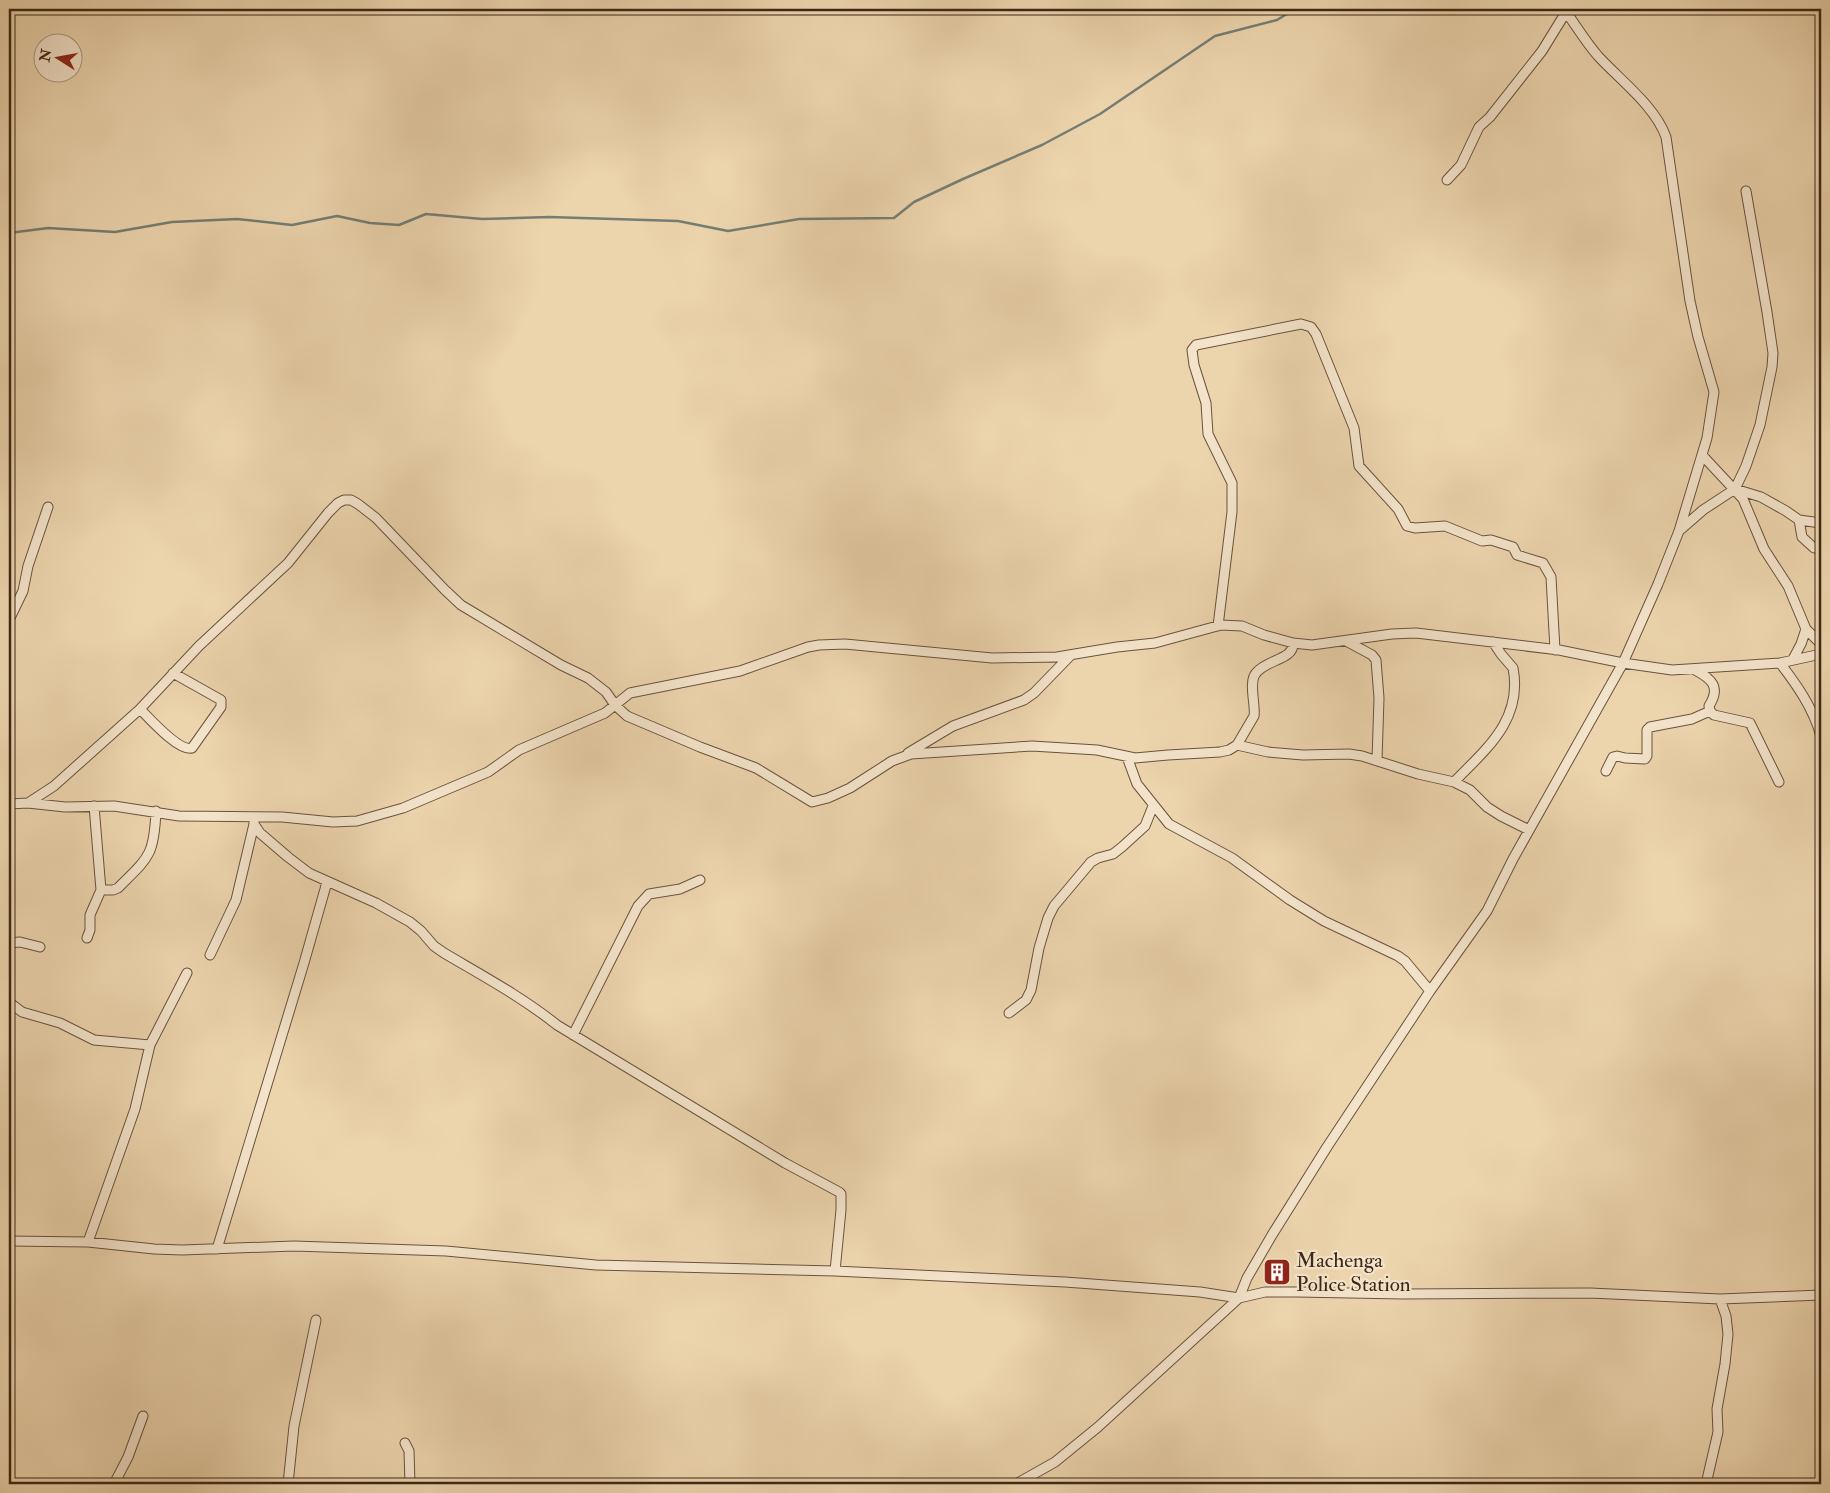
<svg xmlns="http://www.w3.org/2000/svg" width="1830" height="1493" font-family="'IM FELL Double Pica',serif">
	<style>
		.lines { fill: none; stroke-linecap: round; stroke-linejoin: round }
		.stream { stroke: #757e74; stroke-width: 2.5 }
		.street-casing { stroke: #69533d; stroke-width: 11 }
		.street { stroke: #f3e3ca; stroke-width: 9 }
		.labels { text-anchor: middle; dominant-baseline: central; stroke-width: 4.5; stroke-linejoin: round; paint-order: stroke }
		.poi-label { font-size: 21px; fill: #3d2818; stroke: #f3e3ca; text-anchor: start }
	</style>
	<rect width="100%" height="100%" fill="#ecd4ad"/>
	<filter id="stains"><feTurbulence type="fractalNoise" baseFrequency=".004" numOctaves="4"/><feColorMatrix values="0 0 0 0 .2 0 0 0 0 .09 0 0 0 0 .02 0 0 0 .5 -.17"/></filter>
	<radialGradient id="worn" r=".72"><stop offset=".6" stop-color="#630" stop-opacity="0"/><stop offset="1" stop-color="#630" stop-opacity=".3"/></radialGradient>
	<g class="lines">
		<path class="stream" d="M9 233 48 228 115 232 172 222 237 219 292 225 337 216 370 223 399 225 426 214 482 219 549 217 678 221 728 231 799 219 894 218 914 202 963 179 1042 145 1100 114 1215 36 1277 20 1295 9"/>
		<g class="street-casing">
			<path id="street" d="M1447 180 1461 165 1479 127 1490 117 1542 51 1566 12
				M1702 455 1743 499 1764 549 1788 586 1806 629 1821 644
				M1735 489 1761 497 1786 511 1799 520 1821 523
				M1799 520 1802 537 1814 548
				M1680 530 1703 510 1735 489 1746 466 1760 425 1772 367 1773 353 1767 312 1746 191
				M9 620 23 591 28 566 48 507
				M1218 626 1232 512V483L1208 434 1206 403 1194 365 1192 350 1196 345 1301 324 1311 327 1316 334 1354 428 1359 466 1398 509 1407 526 1415 528 1445 526 1482 541 1491 540 1513 547 1517 555 1543 563 1551 577 1555 650
				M1346 641 1372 655 1376 660 1379 698 1377 760
				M1793 659 1801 644 1806 629
				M1780 663C1797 685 1813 708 1821 736
				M1695 670C1712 679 1721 687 1709 706L1710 711 1714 715 1750 723 1779 782
				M140 709C149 718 179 752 192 748L221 707V700L173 673
				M1237 745 1254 716C1256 706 1248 682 1256 673 1267 659 1294 660 1293 643
				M908 753 953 726 1024 700 1034 693 1070 656
				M1127 757 1137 784 1169 824 1232 858 1290 900 1324 921 1398 956 1405 961 1430 991
				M1606 771 1613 757 1617 756 1625 758 1645 759 1647 756V730L1650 727 1692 719 1710 711
				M1454 782C1486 749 1523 720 1513 668L1501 654 1493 642
				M28 803 54 786 140 709 199 646 288 563 328 513 338 503 344 500H351L358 504 376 518 445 590 461 605 561 665 588 678 606 692 615 705 627 716 700 747 756 768 812 802 828 798 850 788 892 761 911 754 1032 746 1097 750 1135 758 1168 755 1220 752 1229 750 1237 745 1268 752 1303 755 1349 754 1362 756 1418 774 1454 782 1470 790 1487 807 1501 816 1529 830
				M9 804 28 803 65 807 114 806 179 816 282 817 333 822 357 821 403 808 488 772 519 750 605 713 630 693 740 671 808 647 819 645 845 644 992 658 1057 657 1117 647 1155 643 1221 625 1242 626 1264 635 1293 643 1312 645 1392 634 1416 633 1559 650 1623 663 1672 670 1780 663 1821 654
				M254 817V824L260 833 288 857 309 873 376 903 410 922 421 931 434 946 444 953C483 976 522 997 557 1025L785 1163 839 1192 841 1194V1210L835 1271
				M101 890H113L118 888C149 857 154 856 156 811
				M87 938 90 930V915L101 890 94 806
				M9 943 20 942 40 947
				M210 955 236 900 254 824
				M9 1002 22 1012 60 1023 94 1040 150 1045
				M1009 1013 1026 1000 1031 990 1039 948 1048 918 1054 906 1091 862 1098 858 1113 854 1122 847 1145 826 1153 806
				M573 1035 638 906 649 894 680 889 700 880
				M9 1241 88 1242 154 1249 182 1250 294 1246 446 1251 596 1265 835 1271 1065 1282 1200 1292 1239 1298 1247 1278 1272 1235 1327 1147 1430 991 1487 911 1513 859 1623 663 1658 584 1679 531 1707 438 1714 392 1698 337 1690 301 1666 137C1655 106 1620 80 1598 56 1585 41 1575 24 1564 9
				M88 1242 135 1109 150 1045 187 973
				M217 1249 304 963 327 882
				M405 1443 409 1451 410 1484
				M114 1484 128 1457 143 1416
				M288 1484 294 1426 316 1320
				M1016 1484 1055 1462 1098 1427 1239 1298 1265 1292H1297L1403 1294 1590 1293 1720 1299 1821 1295
				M1706 1484 1718 1432 1717 1409 1725 1364 1728 1334 1726 1316 1720 1299"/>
		</g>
		<use href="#street" class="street"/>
	</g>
	<defs>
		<g id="building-square" transform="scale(1.4375)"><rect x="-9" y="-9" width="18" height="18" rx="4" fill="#8f2418" stroke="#f3e3ca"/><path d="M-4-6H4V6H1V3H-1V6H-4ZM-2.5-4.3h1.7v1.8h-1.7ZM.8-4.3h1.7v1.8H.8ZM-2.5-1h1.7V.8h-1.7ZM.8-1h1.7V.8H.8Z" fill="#fff"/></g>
	</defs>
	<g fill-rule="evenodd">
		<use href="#building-square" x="1277" y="1272"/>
	</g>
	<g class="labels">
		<g class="poi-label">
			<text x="1296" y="1260">Machenga<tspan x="1296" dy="24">Police Station</tspan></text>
		</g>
	</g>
	<rect width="1830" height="1493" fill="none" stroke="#ecd4ad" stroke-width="30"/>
	<rect x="10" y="10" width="1810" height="1473" fill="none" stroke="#3d2818" stroke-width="2.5"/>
	<rect x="15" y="15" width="1800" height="1463" fill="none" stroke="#3d2818"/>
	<g transform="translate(58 58) rotate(281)"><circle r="24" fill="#f3e3ca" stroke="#aa9883"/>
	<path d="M0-4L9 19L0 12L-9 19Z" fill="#8f2418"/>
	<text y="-8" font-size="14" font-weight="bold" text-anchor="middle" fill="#3d2818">N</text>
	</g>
	<rect width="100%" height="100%" filter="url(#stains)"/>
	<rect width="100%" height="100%" fill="url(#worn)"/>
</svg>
